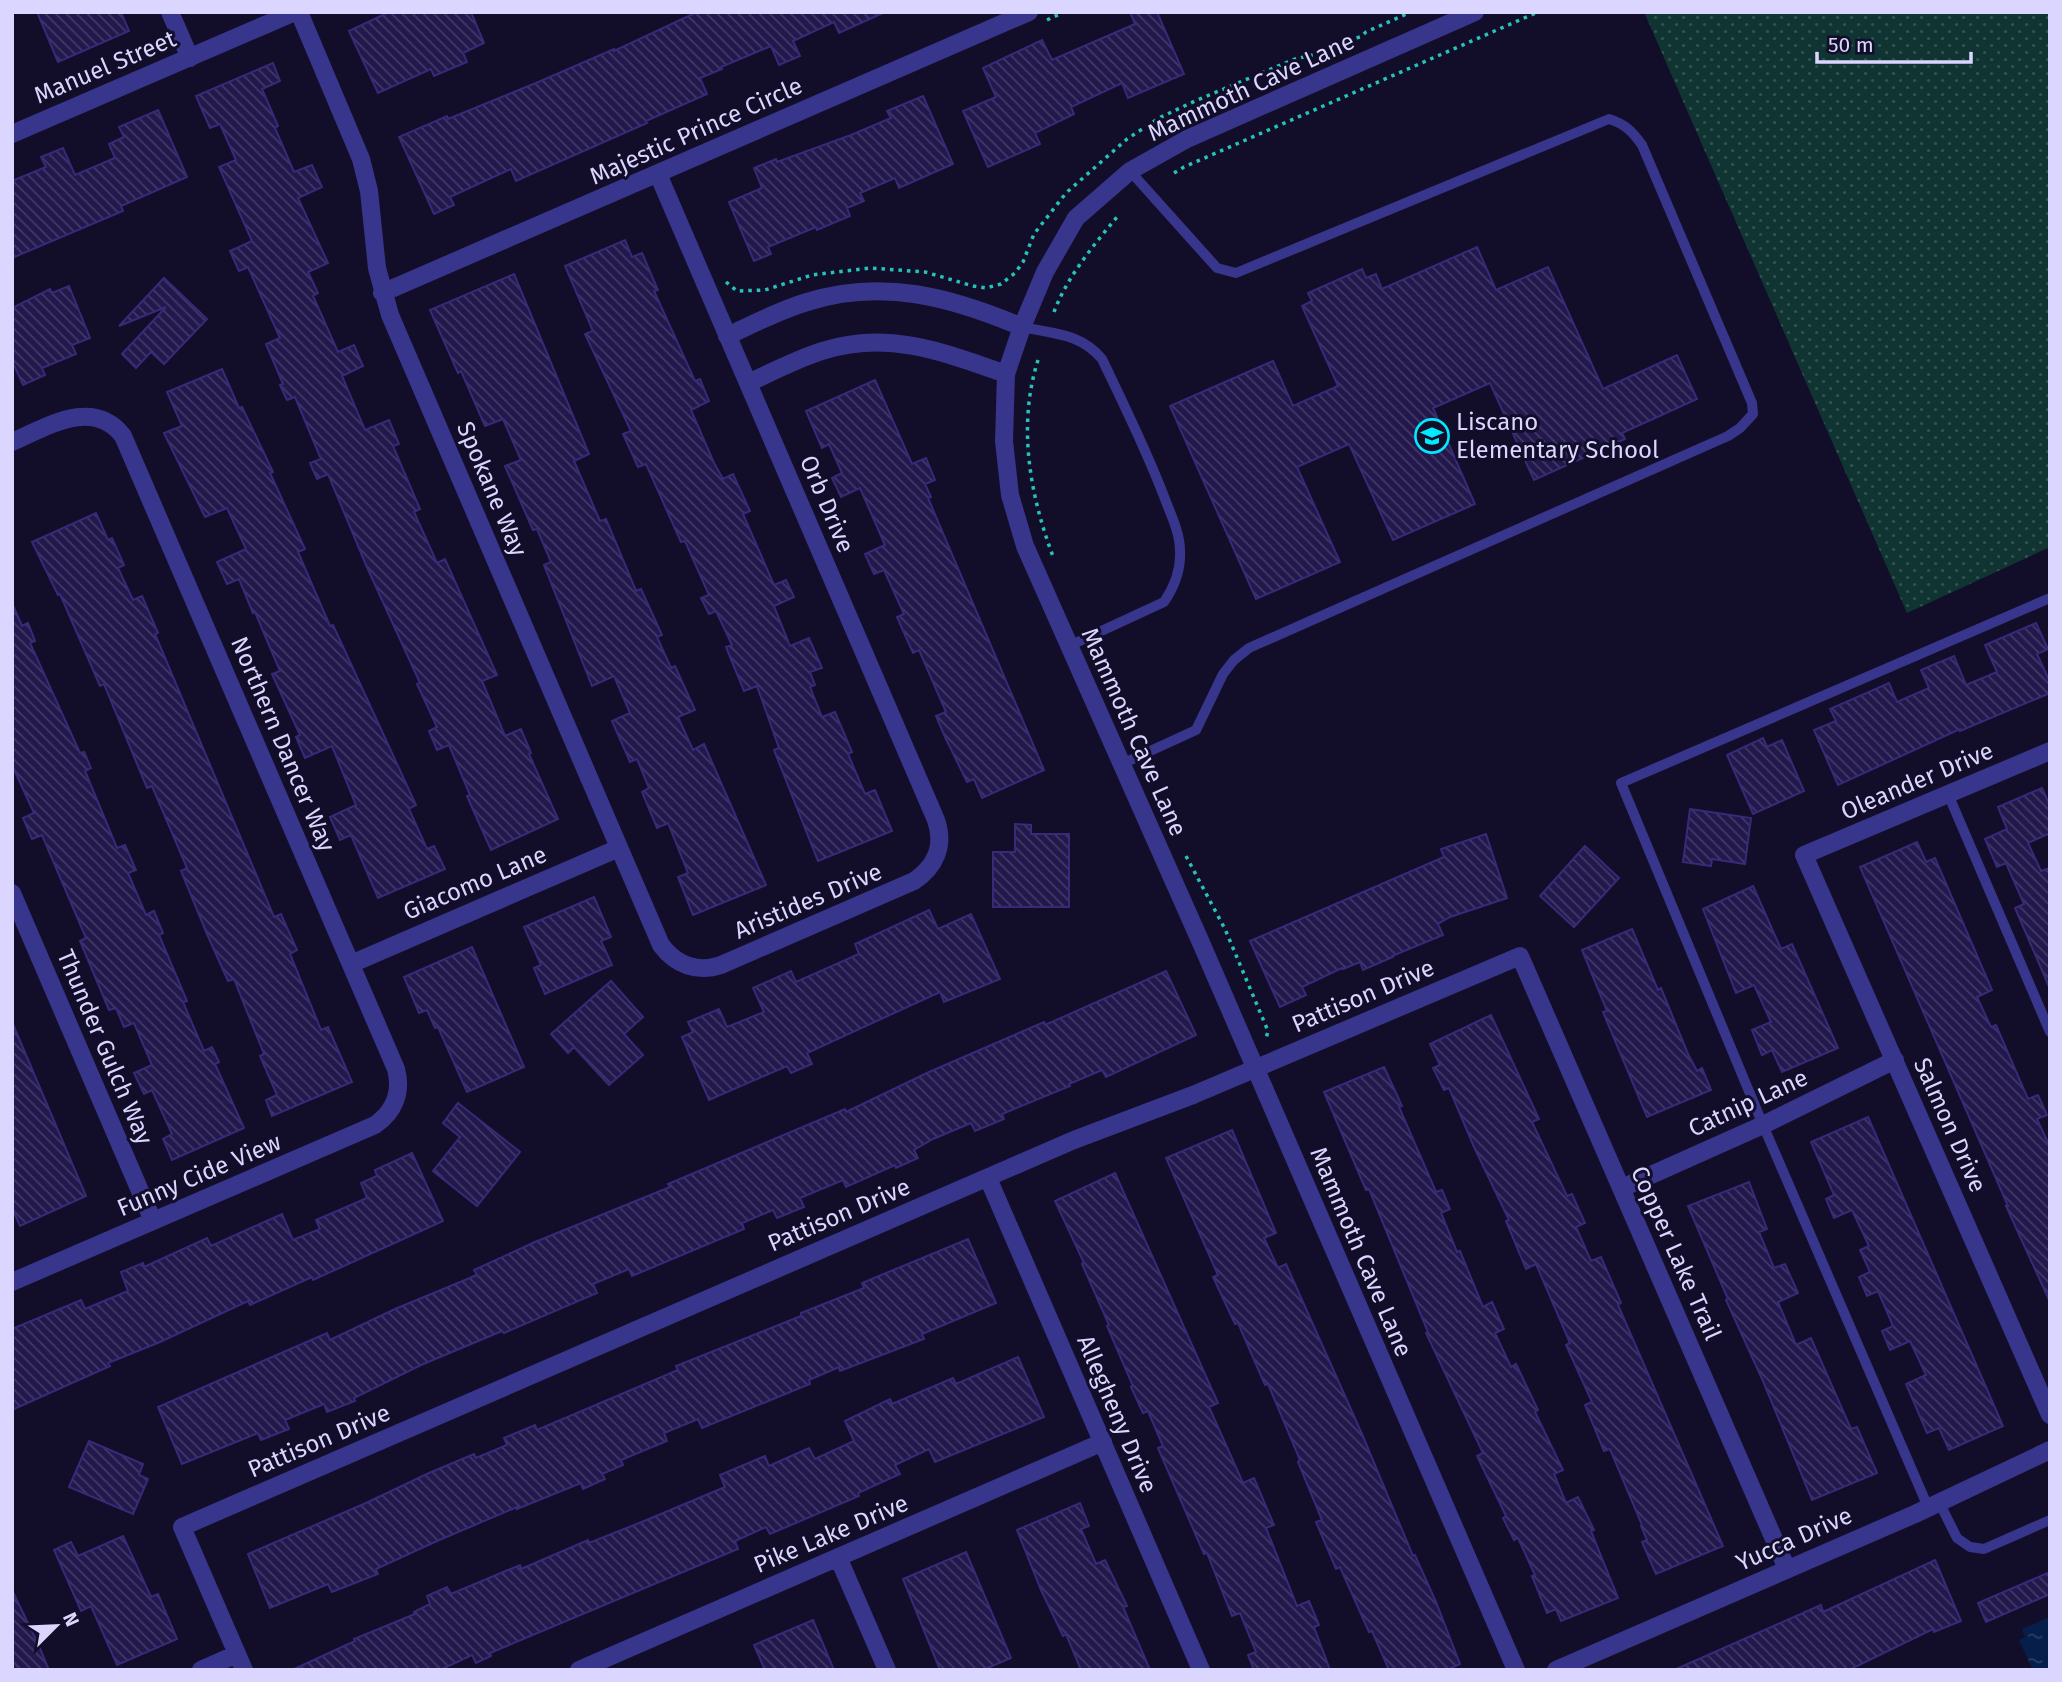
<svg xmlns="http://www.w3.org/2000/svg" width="2062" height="1682" font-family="'Fira Sans',sans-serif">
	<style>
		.grass { fill: url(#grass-dots) }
		.water { fill: url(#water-ripples) }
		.building { fill: url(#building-back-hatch); stroke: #382979; stroke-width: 2 }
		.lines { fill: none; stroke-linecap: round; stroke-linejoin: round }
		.path { stroke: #26c3b8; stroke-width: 3.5; stroke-dasharray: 3.5 5; stroke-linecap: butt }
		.service { stroke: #38358c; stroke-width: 10 }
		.minor { stroke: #38358c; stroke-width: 18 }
		.labels { text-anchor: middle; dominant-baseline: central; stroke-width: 6; stroke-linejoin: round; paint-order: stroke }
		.street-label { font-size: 24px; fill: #dad6ff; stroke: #120e29 }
		.poi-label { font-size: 24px; fill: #dad6ff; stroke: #120e29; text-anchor: start }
	</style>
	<defs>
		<pattern id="grass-dots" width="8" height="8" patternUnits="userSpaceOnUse" patternTransform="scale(1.75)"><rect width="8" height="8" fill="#103432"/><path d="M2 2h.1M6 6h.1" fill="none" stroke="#325151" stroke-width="1.8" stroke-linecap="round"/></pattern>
		<pattern id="water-ripples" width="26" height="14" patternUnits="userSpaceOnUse" patternTransform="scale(1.75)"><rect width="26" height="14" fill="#061f4a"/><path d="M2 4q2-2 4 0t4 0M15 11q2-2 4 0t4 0" fill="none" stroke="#2a3f65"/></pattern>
		<pattern id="building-back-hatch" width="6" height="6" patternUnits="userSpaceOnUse" patternTransform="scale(1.75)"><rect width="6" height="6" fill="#22184c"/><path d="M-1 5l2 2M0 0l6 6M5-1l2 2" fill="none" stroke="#423967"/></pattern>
	</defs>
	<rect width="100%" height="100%" fill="#120e29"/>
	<path class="grass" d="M1644 12H2050V547L1907 613Z"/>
	<path class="water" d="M2050 1617V1667L2042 1670H2033L2019 1640 2025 1637 2022 1629Z"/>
	<path class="building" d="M37 12H121L129 31 58 62Z
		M389 12H471L484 43 463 53 467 62 434 76 431 69 378 93 349 31Z
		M697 12H885L839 33 834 22 793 41 800 56 779 65 771 46 721 67 722 69 700 78 707 94 646 121 647 123 516 181 511 169 450 197 454 205 434 214 399 137 447 116 448 119 536 83 614 49V51Z
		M1130 12H1157L1184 74 1128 98 1122 83 1071 107 1074 114 1035 133 1040 144 988 167 963 111 996 97 983 68 1042 40 1052 60 1135 24Z
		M273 63 280 81 262 89 278 126 275 128 294 172 312 165 322 187 298 198 328 263 308 272 318 293 313 296 338 352 354 345 363 366 342 376 365 430 389 420 399 444 393 446 420 509 414 512 437 563 445 559 497 675 482 681 505 736 521 729 531 753 529 754 558 819 491 850 467 796 470 795 449 745 437 750 429 731 437 727 417 684 420 683 366 565 328 474 317 479 310 463 321 459 295 397 287 400 280 385 283 384 266 344 280 338 248 267 239 271 230 251 252 241 219 167 236 160 220 124 210 128 196 96Z
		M923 96 953 164 899 188 895 178 860 193 864 201 847 208 850 216 817 230 816 227 768 247 771 254 754 261 729 202 762 188 754 168 776 159 777 162 851 135 891 118 887 111Z
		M158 110 187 177 121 206 123 211 12 258V181L46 167 41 157 63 148 75 175 115 158 109 144 124 137 119 127Z
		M625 240 632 257 642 253 658 290 654 291 695 381 700 379 709 401 691 410 714 463 723 479 733 474 750 511 743 514 774 585 786 580 794 597 774 606 790 646 809 638 822 668 810 672 815 685 810 687 822 717 835 712 852 752 848 754 865 794 875 790 892 831 818 861 774 750 779 748 757 686 744 691 726 647 732 645 716 611 709 614 701 598 709 595 685 541 681 542 646 464 638 467 623 434 631 431 585 334 593 331 565 266Z
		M1477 247 1496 290 1548 267 1603 389 1677 355 1697 399 1622 433 1625 439 1534 480 1490 383 1433 408 1475 504 1393 540 1349 444 1297 467 1340 562 1256 599 1170 406 1273 361 1293 406 1338 386 1302 306 1312 301 1308 293 1362 269 1366 278 1376 274 1382 289Z
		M514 274 589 454 574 461 600 521 606 519 636 591 641 589 662 635 657 637 671 668 675 666 695 710 678 717 693 750 704 744 766 885 693 915 678 877 688 873 668 823 657 828 642 792 649 788 637 759 630 762 612 721 630 713 614 676 592 686 544 565 551 562 537 529 533 530 505 466 521 460 503 419 485 426 461 371 458 373 430 310Z
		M164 278 207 319 164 364 151 352 136 368 122 354 166 307 119 326Z
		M69 286 90 338 72 345 76 354 42 368 45 375 23 385 12 361V308L50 289 52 293Z
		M222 369 239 408 242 407 273 472 270 473 305 549 298 552 330 626 333 625 416 805 409 809 427 849 434 846 445 869 378 898 351 835 340 840 330 817 356 805 332 746 305 758 296 737 300 735 272 674 280 671 255 612 253 613 239 579 227 584 217 562 246 549 227 508 205 517 164 433 182 426 167 392Z
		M875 380 912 464 926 458 935 480 925 484 931 497 928 498 1044 770 982 798 974 779 967 782 945 737 936 716 946 712 919 650 913 653 897 617 904 614 884 570 874 574 865 554 885 545 860 488 841 497 832 478 842 473 829 444 822 448 806 411Z
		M96 513 108 540 112 538 124 565 118 568 133 600 142 596 158 633 155 634 274 917 281 914 297 950 290 954 321 1030 328 1027 352 1082 272 1116 266 1100 277 1095 260 1056 264 1054 234 979 228 981 207 934 181 871 187 868 152 786 147 788 104 684 100 686 60 594 58 595 32 542Z
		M12 603 22 626 28 623 35 641 30 643 80 753 84 752 91 768 85 771 117 848 125 845 136 870 128 873 146 915 154 911 163 933 159 935 187 1001 183 1002 204 1051 212 1047 219 1062 215 1064 244 1128 172 1160 163 1139 172 1134 152 1090 144 1094 134 1073 152 1065 134 1023 124 1027 116 1008 109 1010 80 941 86 938 42 835 32 839 23 818 34 813 12 765Z
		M2036 623 2048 649 2037 654 2050 682V693L1960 731V729L1838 785 1814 730 1836 721 1830 709 1889 683 1897 702 1929 688 1921 670 1954 656 1966 685 1997 672 1985 645Z
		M1763 738 1767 747 1782 740 1804 791 1753 814 1727 755Z
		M2042 788 2050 806V833L2028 843 2041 871 2050 868V989L2015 908 2024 904 2006 863 1997 867 1985 839 2007 829 1998 807Z
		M1690 809 1751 818 1745 864 1712 859 1711 866 1683 862Z
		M1015 824 1031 825V834H1069V907H993V852H1015Z
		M1486 834 1507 898 1450 917 1438 924 1443 935 1392 956 1393 957 1363 970 1360 962 1343 969 1342 968 1302 987 1306 995 1280 1007 1250 941 1444 857 1441 849Z
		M1917 842 1926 862 1935 858 1992 990 1977 997 1991 1027 1996 1025 2028 1099 2038 1095 2047 1115 2037 1119 2050 1147V1302L2006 1206H2008L1860 867Z
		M1585 846 1619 878 1574 927 1540 896Z
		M1753 886 1781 949 1792 944 1838 1048 1782 1072 1772 1050 1762 1055 1752 1030 1771 1022 1754 985 1736 993 1703 909Z
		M594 897 611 937 601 941 612 965 545 994 534 968 541 965 524 927Z
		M929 910 938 929 971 914 1000 979 944 1002 940 992 807 1053 812 1064 791 1073 787 1066 709 1100 682 1037 693 1032 688 1022 719 1009 727 1027 764 1012 753 988 791 971 796 982 859 954 855 944Z
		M1632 929 1658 990 1661 988 1688 1054 1697 1071 1702 1068 1711 1090 1647 1117 1603 1012 1607 1011 1582 950Z
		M472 947 524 1067 467 1092 438 1027 435 1028 427 1010 419 1013 404 977Z
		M1166 971 1196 1035 1106 1077 1102 1070 1069 1084 1070 1086 1002 1114 1004 1119 975 1131 971 1123 933 1139 914 1150 918 1158 896 1168 895 1165 846 1187 843 1180 800 1198 804 1207 777 1218 773 1210 742 1223 744 1229 632 1276 629 1269 593 1284 597 1293 504 1333 502 1331 421 1365 354 1398 355 1401 327 1412 324 1404 285 1420 289 1429 261 1440 258 1433 182 1464 158 1407 327 1333 330 1340 395 1309 477 1275 474 1270 535 1242 670 1187 668 1184 845 1109 846 1112 929 1072 1044 1022 1045 1025Z
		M611 981 643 1017 624 1034 643 1055 609 1085 574 1047 568 1053 551 1034Z
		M1491 1015 1539 1119 1532 1122 1567 1196 1572 1194 1585 1223 1576 1227 1591 1261 1601 1257 1621 1303 1618 1305 1723 1546 1656 1574 1642 1542 1647 1540 1641 1526 1642 1525 1610 1449 1604 1451 1585 1405 1592 1402 1566 1345 1570 1343 1536 1264 1526 1269 1506 1221 1509 1220 1474 1147 1449 1088 1444 1090 1433 1068 1440 1065 1430 1044Z
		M12 1022 86 1196 20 1226 12 1208Z
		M1384 1067 1402 1106 1399 1107 1436 1192 1442 1190 1450 1209 1441 1213 1457 1252 1460 1251 1483 1307 1492 1302 1504 1329 1495 1333 1511 1367 1516 1364 1538 1410 1535 1412 1563 1470 1554 1474 1566 1503 1578 1497 1594 1530 1591 1531 1618 1598 1561 1621 1556 1609 1547 1613 1532 1576 1535 1575 1518 1538 1514 1540 1503 1518 1506 1516 1477 1456 1483 1453 1426 1333 1428 1332 1369 1189 1366 1190 1324 1092Z
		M458 1103 520 1152 477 1206 433 1171 460 1137 443 1123Z
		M1868 1117 2003 1426 1949 1450 1939 1428 1927 1433 1906 1384 1926 1375 1910 1341 1890 1350 1882 1331 1893 1326 1878 1291 1867 1296 1859 1277 1870 1272 1860 1250 1869 1246 1852 1210 1834 1218 1826 1199 1834 1195 1811 1142Z
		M1232 1130 1276 1233 1264 1238 1278 1268 1286 1264 1362 1434 1413 1556 1415 1555 1436 1602 1460 1664 1447 1670H1389L1372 1631 1369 1632 1340 1567 1336 1569 1316 1522 1322 1520 1298 1462 1300 1460 1268 1384 1265 1385 1238 1323 1235 1324 1213 1277 1218 1275 1166 1158Z
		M412 1153 443 1221 313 1280 312 1277 250 1305 248 1301 160 1342 108 1363 110 1366 12 1410V1329L81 1300 85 1309 128 1291 121 1272 143 1263 144 1267 207 1238 211 1246 282 1214 293 1240 320 1229 316 1220 367 1198 361 1183 377 1176 375 1170Z
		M1115 1173 1218 1403 1209 1407 1243 1483 1254 1478 1274 1525 1266 1528 1297 1606 1309 1601 1319 1625 1314 1627 1330 1670H1254L1248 1655 1256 1652 1240 1613 1232 1616 1207 1553 1204 1554 1158 1448 1163 1446 1148 1411 1143 1413 1131 1387 1133 1386 1107 1326 1109 1325 1082 1264 1084 1263 1055 1201Z
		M1749 1182 1767 1229 1759 1232 1774 1268 1785 1264 1798 1293 1778 1302 1796 1345 1811 1338 1851 1429 1857 1427 1877 1473 1812 1500 1763 1381 1726 1300 1728 1299 1688 1206Z
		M968 1239 996 1303 922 1334 924 1339 840 1371 839 1367 809 1380 810 1384 702 1428 698 1419 664 1433 667 1441 621 1460 623 1465 602 1474 605 1479 583 1489 581 1483 517 1509V1507L437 1541 376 1569 378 1574 332 1592 328 1584 270 1608 248 1554 366 1503 429 1473 474 1454 476 1458 507 1445 504 1438 535 1425 537 1430 678 1370 676 1366 801 1316V1313L864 1288 862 1283Z
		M1018 1357 1044 1417 935 1462 929 1449 895 1465 900 1474 858 1493 859 1496 770 1534 766 1527 735 1541 738 1549 490 1653 491 1656 476 1663 472 1655 440 1670H292L355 1641 354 1639 415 1614 414 1612 430 1604 427 1596 447 1587 451 1594 520 1565 521 1569 588 1540 589 1543 649 1519 725 1487 720 1475 765 1456 769 1466 809 1448 815 1459 854 1441 845 1421 890 1399 892 1404 953 1378 956 1384Z
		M89 1441 143 1464 139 1475 148 1479 133 1514 69 1487Z
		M1080 1503 1089 1526 1081 1529 1096 1564 1105 1560 1127 1606 1123 1607 1150 1670H1081L1066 1634 1063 1636 1041 1590 1017 1530Z
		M123 1536 151 1597 158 1594 177 1639 117 1665 91 1606 81 1611 54 1550 71 1542 78 1556Z
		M966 1552 1011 1658 983 1670H940L903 1579Z
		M1935 1560 1961 1621 1934 1632 1933 1629 1849 1670H1674L1821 1605 1823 1612Z
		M2050 1572V1594L1986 1622 1978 1603Z
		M12 1590 39 1646 49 1670H12Z
		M813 1620 834 1670H765L754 1645Z"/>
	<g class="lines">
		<path class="path" d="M1047 20 1064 12
			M1174 173 1184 167 1538 12
			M726 282 737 291 765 290 812 275 871 268 925 272 973 286 986 288 1001 284 1015 273 1023 262 1034 234 1066 193 1127 139 1159 118 1195 101 1295 59 1321 53 1340 42 1360 37 1366 32 1411 12
			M1054 312C1067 277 1093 246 1117 217
			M1038 360C1017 426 1030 496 1054 559
			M1186 856 1225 929 1268 1031 1266 1039"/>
		<path class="service" d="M1022 327C1054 334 1080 333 1102 359 1124 405 1147 451 1165 499 1171 515 1180 533 1180 551 1181 570 1175 586 1164 602L1069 646
			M1122 764 1196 730 1223 674 1234 660 1249 648 1728 436 1740 428 1753 414 1752 403 1746 389 1642 145C1632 131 1625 124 1609 119L1236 273 1217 268 1130 171
			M1948 794 2050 1032
			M1939 1502 1957 1538 1970 1547 1984 1549 2050 1520
			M1928 1507 1763 1125 1621 783 2050 598"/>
		<path class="minor" d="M170 12 190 58
			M299 12 361 159 369 191 377 268 390 315 661 945C676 965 697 973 721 965L914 881C935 867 945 846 936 820L658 174
			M1475 12 1187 139 1130 171 1076 218 1045 272 1022 327 1006 374 1004 441 1010 495 1025 546 1202 945 1516 1670
			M12 134 295 12
			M382 293 1029 12
			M727 336C753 324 780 310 807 302 882 278 951 297 1022 327
			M748 383C772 372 797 359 822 351 890 330 943 352 1006 374
			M12 442C47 427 93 397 123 436L396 1069C402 1092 395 1111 375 1125L12 1282
			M2050 751 1804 855 2050 1415
			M12 893 153 1221
			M351 964 619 848
			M988 1178 1201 1670
			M1622 1188 1763 1125 1895 1060
			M838 1557 887 1670
			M201 1670 237 1654
			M244 1670 182 1527 1074 1140 1193 1095 1520 956 1787 1569
			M579 1670 1103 1442
			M1556 1670 1915 1514 2050 1450"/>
	</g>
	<defs>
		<g id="school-ring" transform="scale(1.75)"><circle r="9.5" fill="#120e29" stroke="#02e8ff" stroke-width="1.5"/><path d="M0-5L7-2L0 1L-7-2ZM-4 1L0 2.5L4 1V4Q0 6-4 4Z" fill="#02e8ff"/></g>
	</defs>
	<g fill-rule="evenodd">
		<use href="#school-ring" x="1432" y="436"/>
	</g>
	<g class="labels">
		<g class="street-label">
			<text transform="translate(105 67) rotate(-23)">Manuel Street</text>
			<text transform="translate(1251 87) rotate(-25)">Mammoth Cave Lane</text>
			<text transform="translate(696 131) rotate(-24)">Majestic Prince Circle</text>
			<text transform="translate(492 489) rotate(67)">Spokane Way</text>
			<text transform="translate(827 504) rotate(67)">Orb Drive</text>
			<text transform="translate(1134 732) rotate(66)">Mammoth Cave Lane</text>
			<text transform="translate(283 744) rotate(67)">Northern Dancer Way</text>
			<text transform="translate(1917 781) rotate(-23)">Oleander Drive</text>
			<text transform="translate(475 883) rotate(-23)">Giacomo Lane</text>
			<text transform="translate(808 901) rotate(-23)">Aristides Drive</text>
			<text transform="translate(1363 996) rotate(-23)">Pattison Drive</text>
			<text transform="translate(105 1047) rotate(67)">Thunder Gulch Way</text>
			<text transform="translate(1748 1103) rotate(-25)">Catnip Lane</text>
			<text transform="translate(1950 1125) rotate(66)">Salmon Drive</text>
			<text transform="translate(199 1175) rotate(-23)">Funny Cide View</text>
			<text transform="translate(839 1215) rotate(-23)">Pattison Drive</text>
			<text transform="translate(1361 1252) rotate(67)">Mammoth Cave Lane</text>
			<text transform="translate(1676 1253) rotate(66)">Copper Lake Trail</text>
			<text transform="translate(1117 1414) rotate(67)">Allegheny Drive</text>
			<text transform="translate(319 1441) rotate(-23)">Pattison Drive</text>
			<text transform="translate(831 1534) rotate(-23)">Pike Lake Drive</text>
			<text transform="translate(1794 1539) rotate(-24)">Yucca Drive</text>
		</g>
		<g class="poi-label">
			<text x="1456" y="422">Liscano<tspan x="1456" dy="28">Elementary School</tspan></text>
		</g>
	</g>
	<rect width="2062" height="1682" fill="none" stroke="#dad6ff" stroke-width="28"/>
	<g transform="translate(56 1626) rotate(66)" stroke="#120e29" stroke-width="5" paint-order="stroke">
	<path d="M0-5L12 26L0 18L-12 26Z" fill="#dad6ff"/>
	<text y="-10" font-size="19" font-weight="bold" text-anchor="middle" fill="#dad6ff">N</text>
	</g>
	<path d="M1817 52v10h154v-10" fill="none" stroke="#dad6ff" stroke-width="3.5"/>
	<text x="1828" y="52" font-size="21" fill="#dad6ff" stroke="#120e29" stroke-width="5" paint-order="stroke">50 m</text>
</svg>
